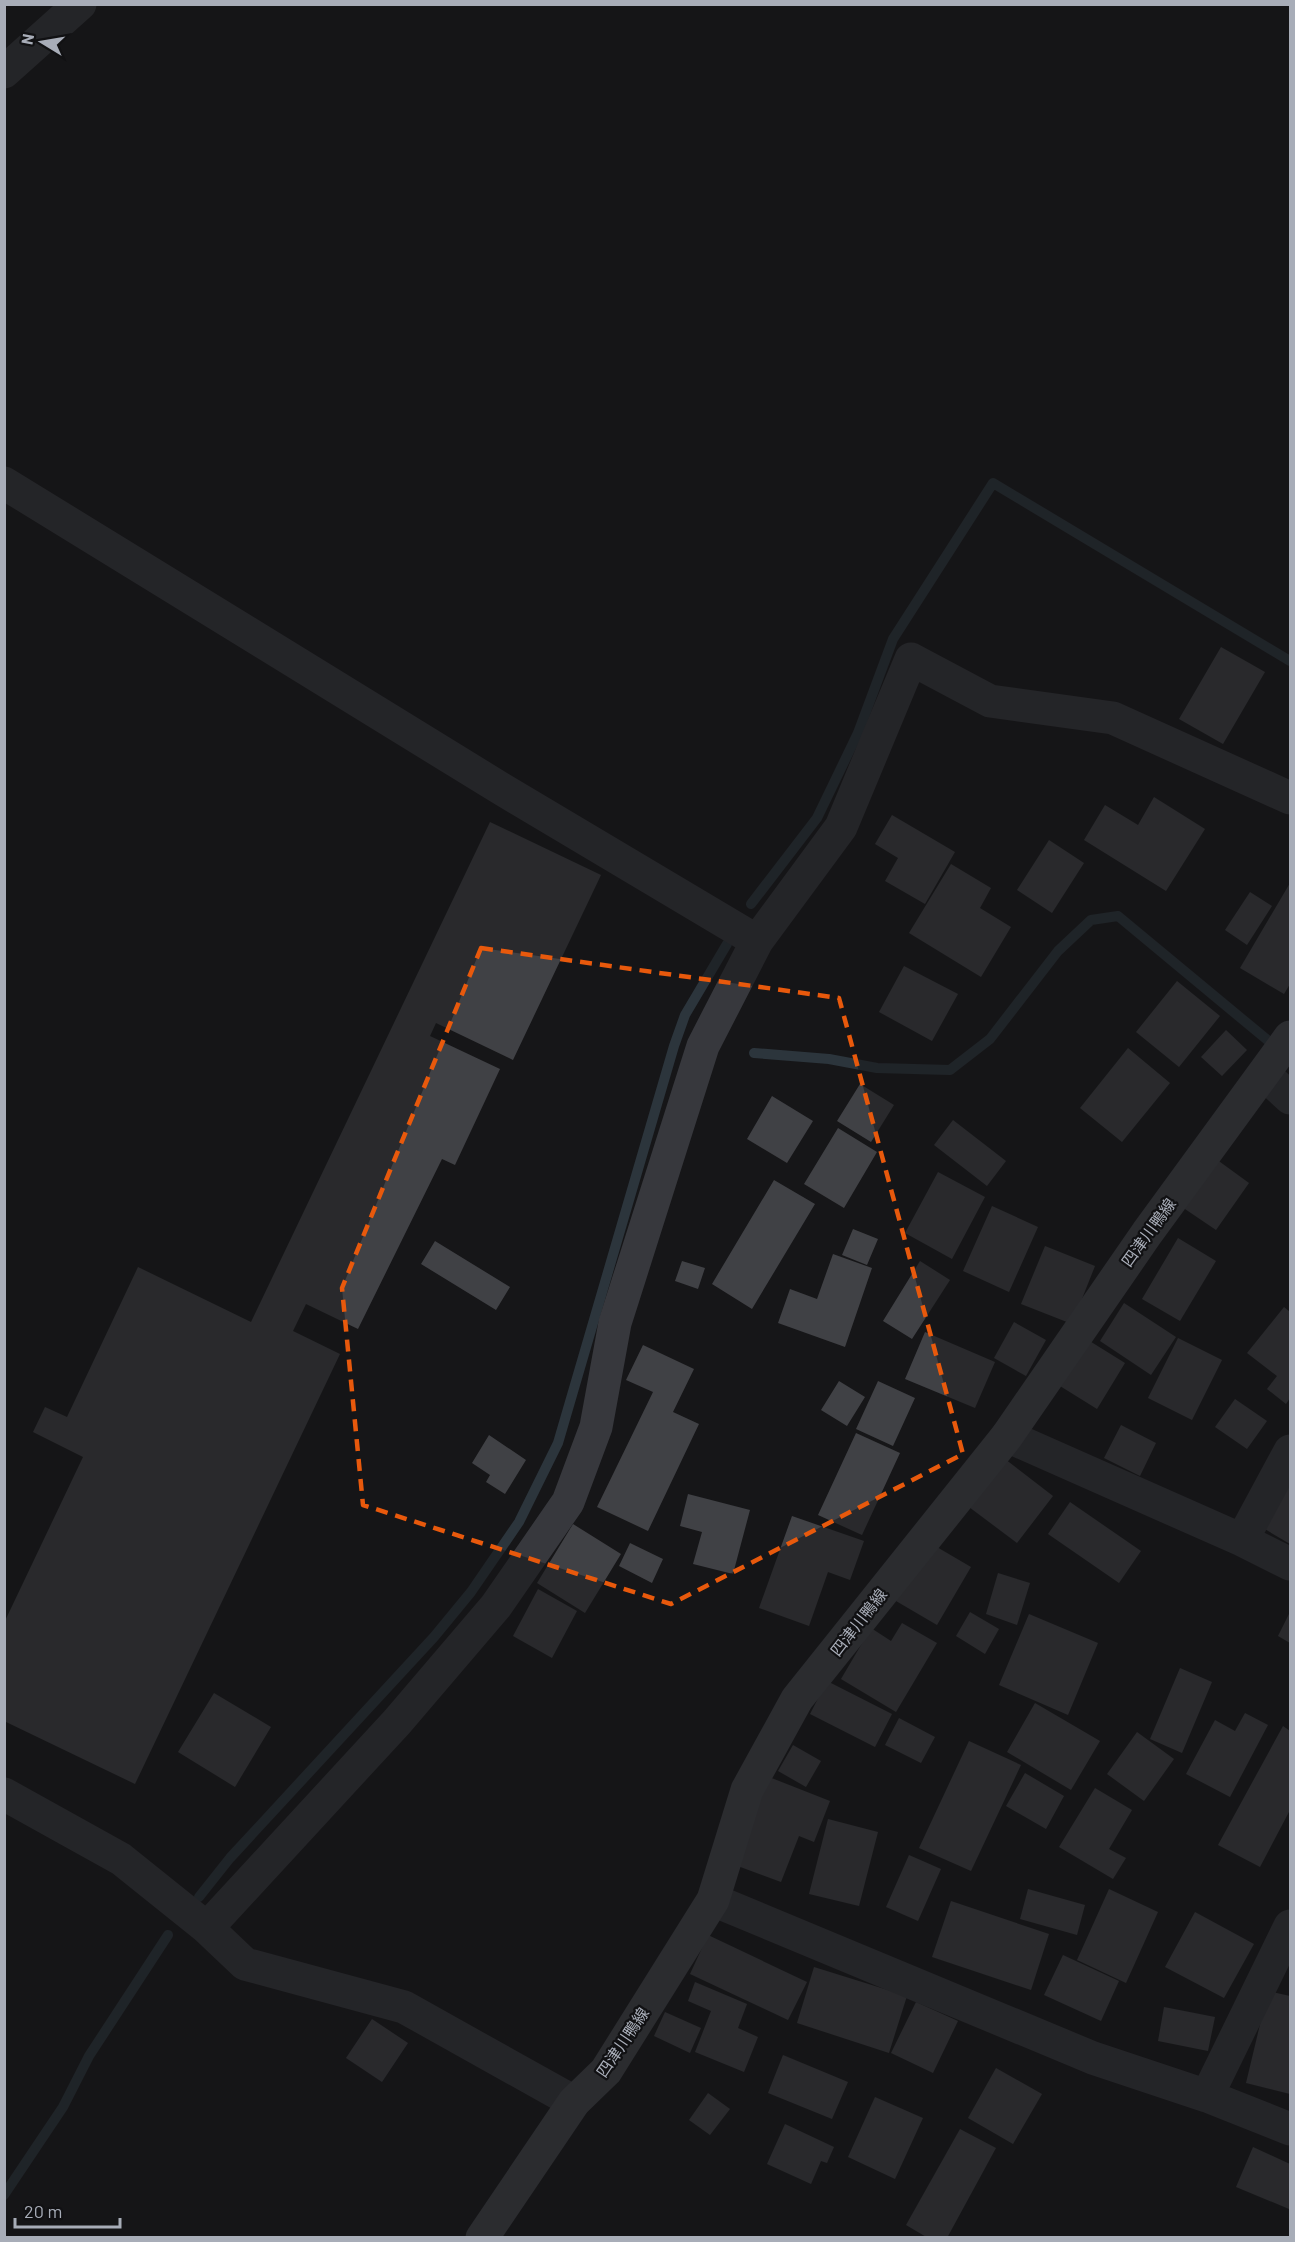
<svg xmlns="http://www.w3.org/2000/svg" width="1295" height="2242" font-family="Barlow,'Noto Sans JP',sans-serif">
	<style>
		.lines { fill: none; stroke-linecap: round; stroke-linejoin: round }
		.stream { stroke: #2c353c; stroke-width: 10 }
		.building { fill: #404145 }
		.minor { stroke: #37383d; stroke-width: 33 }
		.tertiary { stroke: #37383d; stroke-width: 33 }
		.secondary { stroke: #45474d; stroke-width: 33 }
		.marked { fill: none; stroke: #e8590c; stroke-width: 4.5; stroke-dasharray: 12 8; stroke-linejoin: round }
		.labels { text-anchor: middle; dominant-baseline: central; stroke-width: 4.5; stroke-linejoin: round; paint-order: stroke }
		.street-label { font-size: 16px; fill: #a8adb8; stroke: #111113 }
	</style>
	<rect width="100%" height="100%" fill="#161618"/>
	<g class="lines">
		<path class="stream" d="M751 904 817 818 858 733 893 639 993 483 1290 661
			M754 1053 829 1059 877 1068 950 1070 990 1039 1058 951 1091 920 1118 916 1277 1048
			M199 1897 230 1858 434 1637 471 1592 519 1522 558 1443 674 1046 685 1015 727 944
			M4 2195 63 2107 89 2056 168 1935"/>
	</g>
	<path class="building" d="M1221 647 1265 672 1223 744 1179 719Z
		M1154 797 1205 829 1166 891 1084 840 1105 805 1138 825Z
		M892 815 955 852 925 904 885 881 898 858 875 844Z
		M490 822 601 875 513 1060 436 1023 430 1036 500 1069 455 1165 442 1159 358 1329 306 1304 293 1331 340 1354 135 1784 4 1721V1623L83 1457 33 1432 45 1407 67 1417 138 1267 251 1322Z
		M1049 840 1084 863 1052 913 1017 890Z
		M951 864 991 888 980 908 1011 927 981 977 909 933Z
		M1290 883V984L1284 994 1240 968Z
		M1250 892 1272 906 1247 945 1225 930Z
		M904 966 958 994 932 1041 879 1012Z
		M1177 981 1220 1016 1179 1067 1136 1032Z
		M1226 1030 1247 1050 1222 1076 1201 1057Z
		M1128 1048 1170 1083 1122 1142 1080 1108Z
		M860 1084 894 1105 871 1142 837 1121Z
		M772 1096 813 1121 787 1163 747 1139Z
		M953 1120 1006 1161 987 1186 934 1145Z
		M838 1128 877 1152 844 1208 804 1184Z
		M1216 1159 1249 1183 1216 1230 1182 1207Z
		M938 1172 985 1197 952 1259 905 1233Z
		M774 1180 815 1204 752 1309 712 1284Z
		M992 1206 1038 1227 1009 1292 963 1271Z
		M853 1229 878 1239 867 1265 842 1255Z
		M1178 1238 1216 1261 1180 1321 1142 1299Z
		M435 1241 510 1287 496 1310 421 1264Z
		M1045 1246 1095 1266 1072 1324 1021 1304Z
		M833 1254 872 1268 845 1347 778 1323 790 1289 817 1299Z
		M682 1261 705 1268 698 1289 675 1281Z
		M920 1261 950 1280 912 1339 883 1321Z
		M1124 1303 1176 1337 1151 1375 1100 1341Z
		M1284 1307 1290 1312V1398L1286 1404 1267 1389 1277 1376 1247 1353Z
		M1014 1322 1046 1340 1026 1376 994 1358Z
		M925 1332 995 1362 975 1408 905 1379Z
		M1178 1338 1222 1360 1192 1420 1148 1398Z
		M1088 1340 1125 1363 1097 1409 1060 1386Z
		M643 1345 694 1369 673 1412 699 1424 648 1531 597 1507 653 1392 626 1380Z
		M839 1381 865 1397 847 1426 821 1410Z
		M878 1381 915 1398 893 1446 856 1429Z
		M1235 1399 1267 1421 1247 1449 1215 1427Z
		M1121 1425 1156 1443 1140 1476 1104 1458Z
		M856 1433 900 1453 862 1535 818 1515Z
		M489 1435 526 1460 505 1494 486 1482 490 1475 472 1463Z
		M1005 1459 1053 1496 1017 1543 969 1507Z
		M1290 1471V1544L1258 1525Z
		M688 1494 750 1510 733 1574 693 1564 702 1532 680 1526Z
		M1070 1502 1141 1551 1119 1583 1048 1534Z
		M792 1516 864 1541 850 1580 828 1572 809 1626 759 1608Z
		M573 1524 621 1554 585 1613 537 1583Z
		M630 1543 663 1559 652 1583 619 1566Z
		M930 1543 971 1567 937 1625 896 1601Z
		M998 1573 1030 1583 1017 1625 986 1614Z
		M538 1589 577 1611 552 1658 513 1636Z
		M970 1612 999 1629 985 1654 956 1636Z
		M1290 1612V1643L1278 1636Z
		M1029 1614 1098 1643 1068 1715 999 1685Z
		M902 1623 937 1643 896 1712 841 1679 871 1628 891 1641Z
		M1180 1668 1212 1682 1182 1753 1150 1739Z
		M827 1681 892 1714 875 1747 810 1714Z
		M214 1693 271 1727 235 1787 178 1752Z
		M1035 1703 1100 1741 1071 1790 1007 1752Z
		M1245 1713 1268 1725 1230 1797 1186 1774 1215 1720 1235 1731Z
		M899 1718 935 1737 921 1763 885 1745Z
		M1283 1726 1290 1731V1810L1260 1867 1218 1845Z
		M1137 1732 1174 1759 1144 1801 1107 1774Z
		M969 1741 1021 1765 971 1871 919 1848Z
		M793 1745 821 1761 806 1787 778 1771Z
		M1025 1773 1064 1796 1046 1829 1006 1806Z
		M769 1777 830 1801 814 1842 799 1836 781 1882 735 1865Z
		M1095 1788 1132 1810 1109 1849 1126 1858 1113 1879 1059 1847Z
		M828 1819 878 1832 859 1906 809 1894Z
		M909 1855 941 1869 918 1921 886 1907Z
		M1028 1889 1085 1905 1077 1935 1020 1919Z
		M1109 1889 1158 1912 1126 1983 1077 1960Z
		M951 1901 1049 1934 1031 1990 932 1957Z
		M1195 1912 1254 1944 1224 1998 1165 1967Z
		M708 1935 807 1982 788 2020 690 1974Z
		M1063 1955 1119 1981 1101 2021 1044 1995Z
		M814 1967 907 1996 889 2053 797 2023Z
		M695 1982 747 2004 738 2028 758 2037 744 2072 695 2052 711 2011 688 2001Z
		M1268 1991 1290 1996V2094L1246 2083Z
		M916 2002 958 2021 933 2073 891 2053Z
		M1164 2007 1215 2017 1208 2051 1158 2041Z
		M665 2012 701 2028 690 2053 654 2036Z
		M372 2019 408 2043 382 2082 346 2058Z
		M783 2055 848 2082 832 2119 768 2093Z
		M996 2068 1042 2094 1013 2144 968 2118Z
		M708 2093 730 2109 710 2135 689 2120Z
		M875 2097 923 2118 895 2179 848 2157Z
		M785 2124 834 2147 827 2163 821 2161 811 2184 767 2164Z
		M960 2129 996 2148 947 2238H928L906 2225Z
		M1253 2147 1290 2164 1289 2209 1236 2187Z"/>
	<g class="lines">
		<path class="minor" d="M4 483 500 788 757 941 841 827 911 659 990 701 1113 718 1290 798
			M1264 1074 1290 1098
			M1007 1436 1242 1540 1290 1564
			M1242 1540 1290 1451
			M4 1794 121 1859 207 1928 245 1964 404 2007 574 2102
			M713 1900 1093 2058 1207 2096 1290 2129
			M207 1928 397 1722 496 1606 568 1502 596 1427 615 1323 703 1046 757 941
			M1207 2096 1290 1926"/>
		<path class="tertiary" d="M4 72 80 4"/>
		<path class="secondary" d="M482 2238 574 2102 606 2071 713 1900 747 1790 797 1699 1007 1436 1147 1233 1290 1037"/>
	</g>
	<path d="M0 0H1295V2242H0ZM481 948 839 998 963 1454 671 1604 363 1505 342 1288Z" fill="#161618" fill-opacity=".55" fill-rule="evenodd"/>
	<path class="marked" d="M481 948 839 998 963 1454 671 1604 363 1505 342 1288Z"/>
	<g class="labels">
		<g class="street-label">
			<text transform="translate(1148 1232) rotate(-54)">四津川鴨線</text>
			<text transform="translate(858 1622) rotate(-52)">四津川鴨線</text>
			<text transform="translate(622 2042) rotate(-56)">四津川鴨線</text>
		</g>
	</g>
	<rect width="1295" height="2242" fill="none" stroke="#a8adb8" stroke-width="12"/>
	<g transform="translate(42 42) rotate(281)" stroke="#111113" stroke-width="4.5" paint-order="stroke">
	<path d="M0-4.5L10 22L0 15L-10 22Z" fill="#a8adb8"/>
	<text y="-9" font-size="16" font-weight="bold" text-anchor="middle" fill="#a8adb8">N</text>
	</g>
	<path d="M15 2218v9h105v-9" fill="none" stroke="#a8adb8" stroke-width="3"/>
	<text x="24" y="2218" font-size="18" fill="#a8adb8" stroke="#111113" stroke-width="4.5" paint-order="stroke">20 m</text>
</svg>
